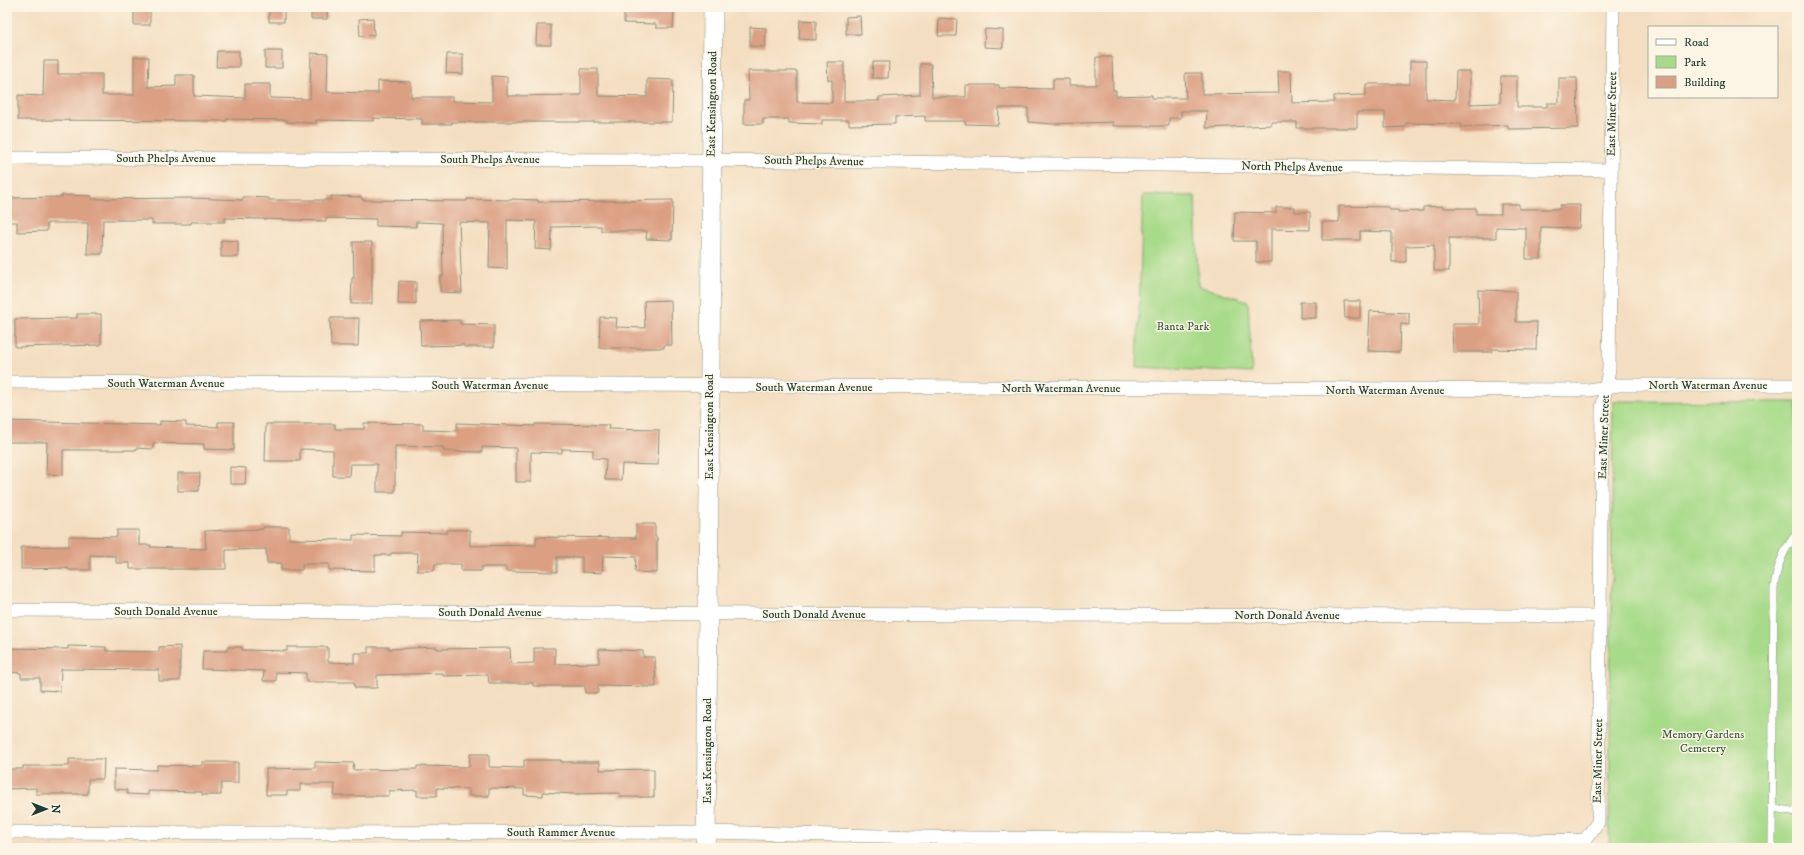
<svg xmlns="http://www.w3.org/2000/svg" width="1804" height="855" font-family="'IM FELL DW Pica',serif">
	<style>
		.green { fill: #a7da89; stroke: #638c5e }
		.building { fill: #db9f83 }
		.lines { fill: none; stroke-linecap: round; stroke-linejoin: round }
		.service-casing { stroke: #8a8e7a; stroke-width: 8 }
		.minor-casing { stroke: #8a8e7a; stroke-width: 14 }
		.secondary-casing { stroke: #8a8e7a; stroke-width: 20 }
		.service { stroke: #fff; stroke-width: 7 }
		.minor { stroke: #fff; stroke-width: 13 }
		.secondary { stroke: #fff; stroke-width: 19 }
		.labels { text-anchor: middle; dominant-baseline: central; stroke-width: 3; stroke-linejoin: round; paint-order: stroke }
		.street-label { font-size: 12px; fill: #1f3d34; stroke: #fcf5e5 }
		.park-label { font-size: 12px; fill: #3a5c45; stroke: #fcf5e5 }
	</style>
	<rect width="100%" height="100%" fill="#fcf5e5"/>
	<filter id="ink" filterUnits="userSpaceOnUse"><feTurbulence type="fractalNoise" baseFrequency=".025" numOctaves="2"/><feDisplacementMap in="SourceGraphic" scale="8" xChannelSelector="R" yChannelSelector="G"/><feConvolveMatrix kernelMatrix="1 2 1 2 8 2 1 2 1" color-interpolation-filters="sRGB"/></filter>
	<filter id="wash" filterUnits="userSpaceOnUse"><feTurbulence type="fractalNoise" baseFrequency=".012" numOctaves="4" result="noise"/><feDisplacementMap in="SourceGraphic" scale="16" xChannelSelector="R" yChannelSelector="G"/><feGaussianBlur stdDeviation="0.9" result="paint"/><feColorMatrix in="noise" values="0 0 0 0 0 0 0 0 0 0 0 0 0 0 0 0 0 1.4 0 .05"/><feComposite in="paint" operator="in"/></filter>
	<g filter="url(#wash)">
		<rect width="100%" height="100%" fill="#f4dec1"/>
		<path class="green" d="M1143 195 1195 196 1198 286 1248 301 1252 373 1137 367Z
			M1613 401 1797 402V848H1609Z"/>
		<g id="blocks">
			<path class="building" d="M134 7H150V25H134Z
				M269 7H284V22H269Z
				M311 7H327V19H311Z
				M624 7H668V11H674L673 28H656V24L624 23Z
				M860 16 861 34H846V17Z
				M373 18 374 35 360 36 359 19Z
				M939 18 957 19 956 36H938Z
				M800 20 816 21V40L799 39Z
				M537 25H551V45H536Z
				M750 27 766 28 765 47 750 46Z
				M985 29 1003 30V48L984 47Z
				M217 51H239V67H216Z
				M265 51H282V68H265Z
				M311 53 328 54 327 92 378 93V81L411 82V97H452V101L492 102V76L507 77V96L581 95V69H598V96L647 97V79L673 80 672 122H452V124H422V119L373 118V121L316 120V123L287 122V120L227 119V121L18 120V95L43 96 44 61H58V74H102V95H134V57H149L148 87 176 86V75H194V96L245 98V84H270V98L310 99Z
				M447 54H463V74L446 73Z
				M1096 57H1112L1113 90H1116V96L1152 95V98H1186L1185 73H1202V94L1279 93 1278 71H1291L1292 103 1334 102V96L1366 95V84H1410V61H1426V99L1455 100 1456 71H1470V104L1500 103 1501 76H1517V107H1547V103H1559V78H1577L1578 128 1508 129V125L1461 127V124L1406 123V127L1385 128V112H1357V128H1297V122H1271V125L1206 128 1207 111H1181V118H1169V126H1113V122L1053 124 1028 122V108H999L998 125 965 124V121H925V116L895 117V124L849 125V120H822V124L789 123V119H763V124H744V100H749L748 71H797V102L832 103V80H828L827 62H844V101H879V97L920 95V64H931L932 97H966V85H999V88L1053 89V79H1069V85H1096Z
				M873 62H889L888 78H872Z
				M62 195 92 196V199L191 198 243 200V197L269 198V200H331V196L362 197V200L467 201V199L512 200V199L538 200V202L673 200 672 240 646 239 647 231H601V226L552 227 551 250 535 249 536 221 507 220V269L489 268 490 223 459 222 462 293 440 292V276H443L442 223 416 222V227L376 226V219L326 218V221L225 218V222H191V224H152V220H103L102 254H87L88 223H47V231L17 232V222H7V198L62 197Z
				M1501 204H1519V209H1560V205H1580L1579 228 1541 227V259H1526V228L1496 227V238H1449V271H1434V245L1406 246V262H1392V232L1360 231V240H1322V222H1339V206L1389 207V210H1398V212L1423 211V207L1443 206V208H1476V214H1501Z
				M1276 207H1295V212H1310V230L1271 229V262H1256V241H1234L1235 212 1276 213Z
				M221 240 238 241V257H221Z
				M353 242H372V304H351L352 278H354Z
				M399 281 416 282V304H398Z
				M1478 290 1516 291V322H1537L1536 350 1492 349V352H1453L1452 324H1479Z
				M671 300 672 345H664V348H599L600 317 617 318 616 327 645 328 644 301Z
				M1344 301H1360V318H1345Z
				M1300 302H1316V318H1300Z
				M1370 311 1409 313V325L1401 324 1400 352 1368 351Z
				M77 314H101V345L15 347V319L77 318Z
				M330 318H359L358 346H331Z
				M460 320V324L494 325V347H464V345L421 346 420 321Z
				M7 421 160 425V421L186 422V426L218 427V422H234V450L204 449V444L153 443V449L136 448V450H63V475L46 474 47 442H7Z
				M364 423 423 424V430L457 431V423L535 426V424L609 425 608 429 659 430 658 465 622 464 621 480H605L606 459 593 458V450L562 449V453L531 452V482H516V448L482 447V452L443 451V447L395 446V492H377V464H350L349 476H333V450L300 449V461H265L266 424H335V429H364Z
				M230 467 246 468 245 484H230Z
				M178 473H200L199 491H178Z
				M636 524H655V537H657V573L635 572 636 557 603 556 602 573 582 572V557H557V572L506 571V567H481V571H461V564H435L434 571H417L418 553H391V555H375V571L329 570V564H302V570H281V563H267L266 549 226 550V569H130V563H116V556L90 555V570H68V568L21 569V547L69 546V536L117 537V530H139V545H151L150 547 206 549 205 531 263 529V527H289V539L353 540V535L401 536V532L447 533V530H470V546L536 545V537L636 538Z
				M68 646 106 647V651L159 652V647L180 646V681H159V670L61 669 60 691 40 690V678H21V673L7 672V648L68 649Z
				M227 647H242V650L287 651V647H328V662L354 663V653H368V647H389V649L437 647V649L510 648 511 664 534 663V648H555V664L599 663V649L643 651V657H655L656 687 598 686V693H585V686H533V683H489L488 675 443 676V673L377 675V688H355L354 682H306V673L276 672V681H263L264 671 202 669 203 651H227Z
				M470 754H489V767L524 768V760H561V762H600V770L654 769V797H620V793L572 794 543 792V796L524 795V789L489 788V796H469V789L437 788V796H417V790L389 791V796H334L335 784H300V791H287V795H266V769L315 768V762L354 763 353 770 417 769V766L469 767Z
				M69 759H104L103 779H88V794H36V788L7 789V769H23V766H69Z
				M202 762H238V783H221V795H202V792L148 791V795L127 794V790L114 789V769L157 770V765L202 766Z"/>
		</g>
	</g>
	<g filter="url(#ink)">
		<use href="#blocks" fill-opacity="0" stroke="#8a8e7a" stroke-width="1"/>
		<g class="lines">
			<g class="service-casing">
				<path id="service" d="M1773 808 1797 812
					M1772 848 1774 588C1777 566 1783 550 1797 533"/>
			</g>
			<g class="minor-casing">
				<path id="minor" d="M7 158 690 160 1611 170
					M7 382 1589 390 1618 385H1797
					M7 610 974 615 1600 616
					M7 832 249 833 706 832 971 838 1518 841 1585 840 1598 822 1602 409 1609 369 1613 7"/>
			</g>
			<g class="secondary-casing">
				<path id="secondary" d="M706 848 713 7"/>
			</g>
			<use href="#service" class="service"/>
			<use href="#minor" class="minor"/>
			<use href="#secondary" class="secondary"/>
		</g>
	</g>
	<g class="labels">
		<g class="street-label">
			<text transform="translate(712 104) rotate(-89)">East Kensington Road</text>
			<text transform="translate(1612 114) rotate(-89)">East Miner Street</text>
			<text x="166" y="158">South Phelps Avenue</text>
			<text x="490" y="159">South Phelps Avenue</text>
			<text transform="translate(814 161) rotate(1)">South Phelps Avenue</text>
			<text transform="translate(1292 167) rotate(1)">North Phelps Avenue</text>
			<text x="166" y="383">South Waterman Avenue</text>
			<text x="490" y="385">South Waterman Avenue</text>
			<text x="1708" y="385">North Waterman Avenue</text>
			<text x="814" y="387">South Waterman Avenue</text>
			<text x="1061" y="388">North Waterman Avenue</text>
			<text x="1385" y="390">North Waterman Avenue</text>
			<text transform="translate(709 427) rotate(-90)">East Kensington Road</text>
			<text transform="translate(1604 437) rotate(-88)">East Miner Street</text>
			<text x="166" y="611">South Donald Avenue</text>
			<text x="490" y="612">South Donald Avenue</text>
			<text x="814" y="614">South Donald Avenue</text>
			<text x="1287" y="615">North Donald Avenue</text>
			<text transform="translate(707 751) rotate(-90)">East Kensington Road</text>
			<text transform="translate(1598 761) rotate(-89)">East Miner Street</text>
			<text x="561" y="832">South Rammer Avenue</text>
		</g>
		<g class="park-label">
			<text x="1183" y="326">Banta Park</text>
			<text x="1703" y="734">Memory Gardens<tspan x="1703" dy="14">Cemetery</tspan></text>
		</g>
	</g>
	<rect width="1804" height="855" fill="none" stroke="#fcf5e5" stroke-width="24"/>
	<rect x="1648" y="26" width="130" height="72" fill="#fcf5e5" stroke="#a4ab9e"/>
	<rect x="1656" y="39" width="20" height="6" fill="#ffffff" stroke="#a4ab9e"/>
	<text x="1684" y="46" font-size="12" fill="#1f3d34">Road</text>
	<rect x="1656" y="56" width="20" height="12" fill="#a7da89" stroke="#a4ab9e"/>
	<text x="1684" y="66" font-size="12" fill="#1f3d34">Park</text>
	<rect x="1656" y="76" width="20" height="12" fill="#db9f83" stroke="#a4ab9e"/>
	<text x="1684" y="86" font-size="12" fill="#1f3d34">Building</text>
	<g transform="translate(46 809) rotate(90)" stroke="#fcf5e5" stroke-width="3" paint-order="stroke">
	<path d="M0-3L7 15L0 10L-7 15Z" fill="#1f3d34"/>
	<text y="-6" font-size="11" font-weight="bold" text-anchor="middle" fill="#1f3d34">N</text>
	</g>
</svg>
